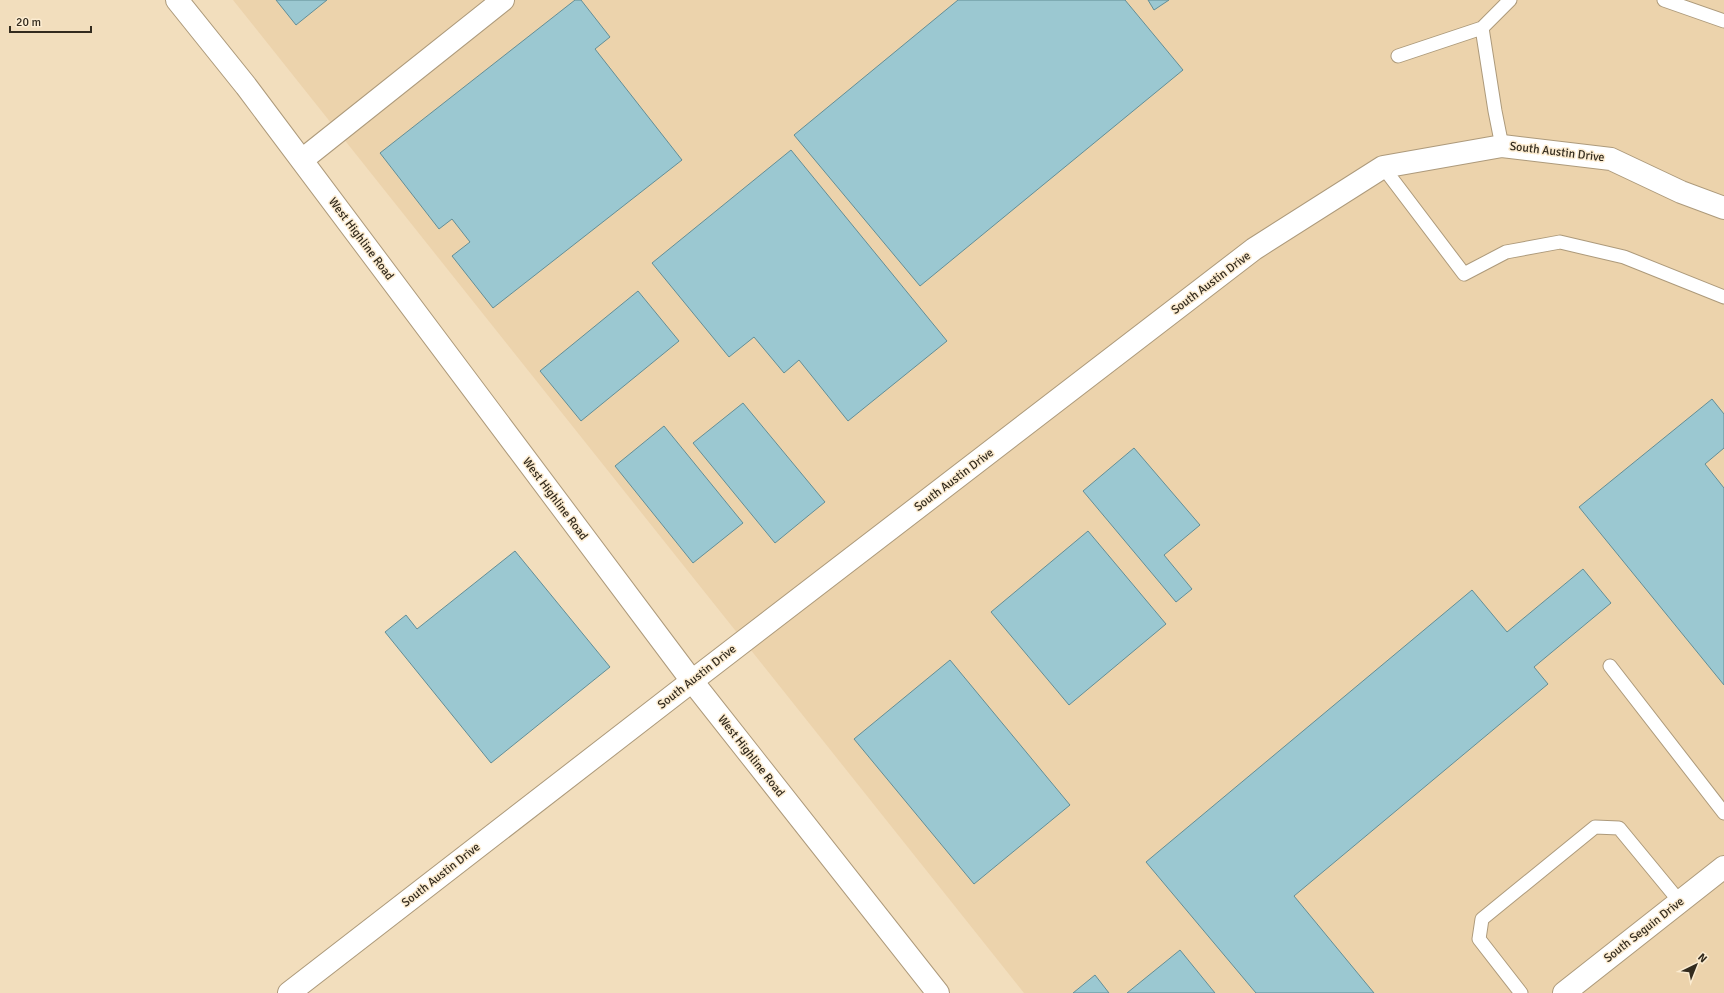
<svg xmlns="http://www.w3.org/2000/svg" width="1724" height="993" font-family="Signika,sans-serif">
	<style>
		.built { fill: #ecd3ac }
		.building { fill: #9bc8d1; stroke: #638e96 }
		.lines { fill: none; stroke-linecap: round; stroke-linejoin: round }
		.service-casing { stroke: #ad9a7b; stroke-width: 15 }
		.minor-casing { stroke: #ad9a7b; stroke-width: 24 }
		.tertiary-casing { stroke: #ad9a7b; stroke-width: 24 }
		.service { stroke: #fff; stroke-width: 13 }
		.minor { stroke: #fff; stroke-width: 22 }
		.tertiary { stroke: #fff; stroke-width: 22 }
		.labels { text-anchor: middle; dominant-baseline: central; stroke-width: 3; stroke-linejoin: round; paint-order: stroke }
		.street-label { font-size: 12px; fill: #332b1e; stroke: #fcecd1 }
	</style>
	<rect width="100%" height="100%" fill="#f2debd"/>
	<path class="built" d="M233 0H1724V993H1024Z"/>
	<path class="building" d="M276 0H327L296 25Z
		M575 0H581L610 37 595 49 682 160 493 308 452 256 470 242 452 219 439 229 380 153Z
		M958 0H1125L1183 70 920 286 794 135Z
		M1148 0H1169L1154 10Z
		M791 150 947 341 848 421 799 360 784 373 754 337 729 357 652 263Z
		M638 291 679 341 581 421 540 371Z
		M1712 399 1724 414V448L1705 464 1724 488V685L1579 507Z
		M743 403 825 502 775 543 693 443Z
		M664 426 743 523 693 563 615 466Z
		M1134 448 1200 525 1164 555 1192 589 1176 602 1083 491Z
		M1088 531 1166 624 1069 705 991 612Z
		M515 551 610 667 491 763 385 632 406 615 417 629Z
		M1583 569 1611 603 1534 667 1548 684 1294 896 1374 993H1256L1146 862 1472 590 1507 632Z
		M950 660 1070 805 974 884 854 739Z
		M1180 950 1215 993H1127Z
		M1095 975 1109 993H1073Z"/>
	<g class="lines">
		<g class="service-casing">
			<path id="service" d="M1664 0 1724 21
				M1398 56 1482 28
				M1502 146 1495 111 1482 28 1510 0
				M1383 167 1464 274 1506 252 1560 242 1624 257 1724 297
				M1610 666 1724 813
				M1521 993 1479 939 1482 919 1595 827 1619 828 1680 902"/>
		</g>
		<g class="minor-casing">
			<path id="minor" d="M302 160 503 0
				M289 993 692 681 1254 249 1383 167 1502 146 1611 159 1681 192 1724 208
				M1564 993 1724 867"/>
		</g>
		<g class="tertiary-casing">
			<path id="tertiary" d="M177 0 246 86 692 681 938 993"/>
		</g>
		<use href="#service" class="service"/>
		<use href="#minor" class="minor"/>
		<use href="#tertiary" class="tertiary"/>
	</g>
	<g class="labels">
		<g class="street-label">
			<text transform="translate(1557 152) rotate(7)">South Austin Drive</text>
			<text transform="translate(361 239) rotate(53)">West Highline Road</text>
			<text transform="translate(1211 283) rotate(-37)">South Austin Drive</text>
			<text transform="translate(954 480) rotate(-37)">South Austin Drive</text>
			<text transform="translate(555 499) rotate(53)">West Highline Road</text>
			<text transform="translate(697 677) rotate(-38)">South Austin Drive</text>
			<text transform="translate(751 756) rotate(52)">West Highline Road</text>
			<text transform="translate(441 875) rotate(-38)">South Austin Drive</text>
			<text transform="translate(1644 930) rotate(-38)">South Seguin Drive</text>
		</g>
	</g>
	<g transform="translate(1696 965) rotate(43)" stroke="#fcecd1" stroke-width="3" paint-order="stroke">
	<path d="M0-3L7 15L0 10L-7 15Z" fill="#332b1e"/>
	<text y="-6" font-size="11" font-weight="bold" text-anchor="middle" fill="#332b1e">N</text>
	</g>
	<path d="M10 26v6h81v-6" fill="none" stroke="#332b1e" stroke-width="2"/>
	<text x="16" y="26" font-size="12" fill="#332b1e" stroke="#fcecd1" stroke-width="3" paint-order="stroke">20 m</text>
</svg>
